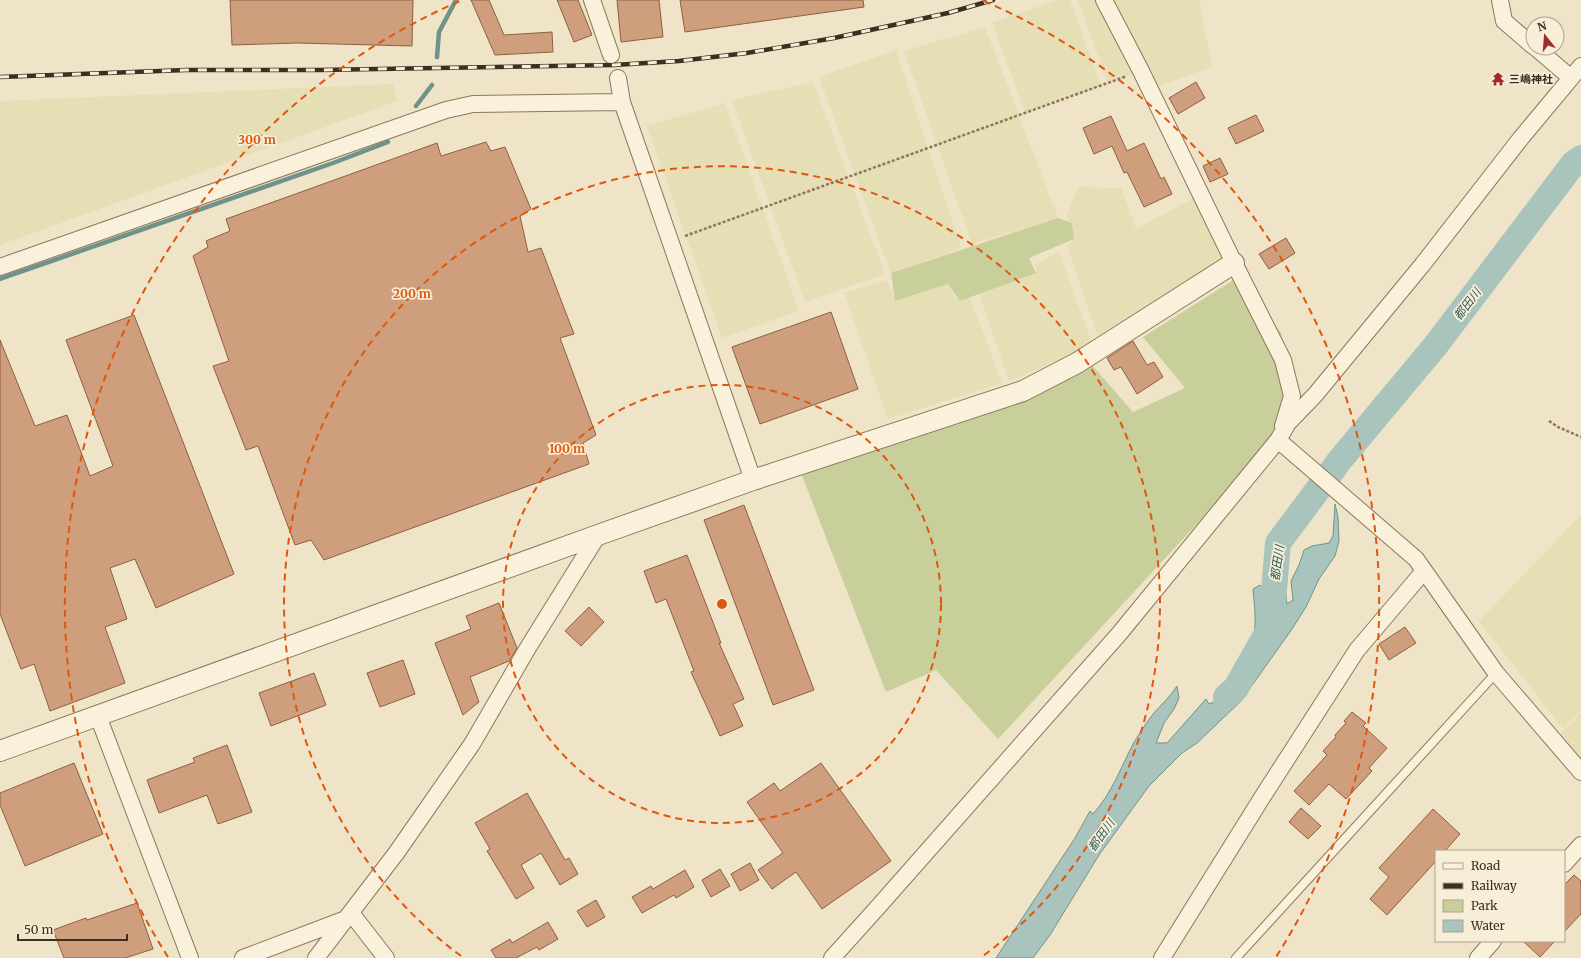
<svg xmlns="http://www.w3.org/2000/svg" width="1581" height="958" font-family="Merriweather,'Noto Sans JP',serif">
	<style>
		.farmland { fill: #e6deb5 }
		.green { fill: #c9cf9b }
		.water { fill: #a9c4bc; stroke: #6f938a }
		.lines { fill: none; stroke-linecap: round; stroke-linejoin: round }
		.stream { stroke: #6f938a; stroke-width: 4.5 }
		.river { stroke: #a9c4bc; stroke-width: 26 }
		.building { fill: #cf9f7d; stroke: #8d5f41 }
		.service-casing { stroke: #8d765c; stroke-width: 10 }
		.minor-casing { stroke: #8d765c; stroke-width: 18 }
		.tertiary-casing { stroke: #8d765c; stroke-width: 22 }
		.path { stroke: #8d765c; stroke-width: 2.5; stroke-dasharray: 3 2; stroke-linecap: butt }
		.service { stroke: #faf1dc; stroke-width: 8 }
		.minor { stroke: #faf1dc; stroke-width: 16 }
		.tertiary { stroke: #faf1dc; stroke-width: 20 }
		.rail-casing { stroke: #3d2e20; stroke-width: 4.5 }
		.rail { stroke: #f7eed8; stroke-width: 3; stroke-dasharray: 9; stroke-linecap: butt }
		.ring { fill: none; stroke: #df570d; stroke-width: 2; stroke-dasharray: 7 5 }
		.labels { text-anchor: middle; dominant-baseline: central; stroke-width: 3.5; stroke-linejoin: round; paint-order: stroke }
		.poi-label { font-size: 11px; font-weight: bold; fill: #3d2e20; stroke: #f7eed8; text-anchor: start }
		.water-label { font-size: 12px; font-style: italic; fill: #2f5d5a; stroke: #f7eed8 }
		.centre { fill: #df570d; stroke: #f7eed8; stroke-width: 2 }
		.ring-label { font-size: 12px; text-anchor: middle; font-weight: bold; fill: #df570d; stroke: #f7eed8; stroke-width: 3.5; stroke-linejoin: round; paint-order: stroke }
	</style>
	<rect width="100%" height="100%" fill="#f0e4c8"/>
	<path class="farmland" d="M1057 0H1070L1101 86 1025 112 992 23Z
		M1078 0H1199L1212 67 1149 90 1140 71 1108 83Z
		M985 27 1058 218 972 244 904 51Z
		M896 50 961 248 891 273 819 77Z
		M813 82 885 274 805 302 732 100Z
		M393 84 397 101 0 245V101Z
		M725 103 799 311 722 338 647 126Z
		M1078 187 1121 188 1136 229 1194 198 1222 258 1098 336 1067 246 1074 239 1072 223 1066 218Z
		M1059 251 1092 344 1055 362 1009 381 979 293 1036 273 1035 265Z
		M887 280 896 301 948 284 955 298 970 297 1002 383 888 419 844 293Z
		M1581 515V710L1563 729 1479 621Z
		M1581 713V759L1558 736Z"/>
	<path class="green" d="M1058 218 1072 223 1074 239 1029 258 1036 273 960 301 948 284 895 301 891 273Z
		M1240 276 1281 333 1284 388 1281 433 998 739 936 670 886 692 801 473 1091 364 1133 412 1185 388 1143 337Z"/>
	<path class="water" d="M1335 504 1338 517 1339 541 1335 556 1319 579 1306 607 1292 629 1241 701 1197 743 1182 753 1149 786 1099 855 1050 935 1033 958H996L1075 838 1090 811 1093 814C1112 793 1121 767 1134 742 1140 733 1146 723 1153 714 1161 705 1170 697 1177 686L1179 698 1174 709 1164 723 1156 743H1167L1206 699 1209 704C1232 696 1246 669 1260 651L1249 652C1258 631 1255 611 1253 589L1260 585 1262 588 1266 613 1281 597 1285 589 1287 604 1293 600 1291 581 1299 565 1304 550 1312 546 1329 543 1333 536Z"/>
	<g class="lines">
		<path class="stream" d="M437 57 439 32 456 0
			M416 106 432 85
			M0 279 333 163 388 142"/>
		<path class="river" d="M1226 697 1236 688 1271 626 1278 543 1340 460 1436 345 1573 164 1581 158"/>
	</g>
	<path class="building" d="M230 0H413L412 46 297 43 232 45Z
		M471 0H489L504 35 552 32 553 52 495 55Z
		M557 0H578L592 35 574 42Z
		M617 0H659L663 37 621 42Z
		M680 0H863L864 7 685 32Z
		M1196 82 1205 98 1178 114 1169 98Z
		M1256 115 1264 131 1236 144 1228 128Z
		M1111 116 1127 151 1144 143 1161 179 1164 177 1172 194 1144 207 1127 172 1124 173 1112 146 1094 154 1083 128Z
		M486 142 491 151 505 147 531 209 520 216 528 252 541 248 574 334 560 338 596 435 583 443 589 464 324 560 311 540 295 545 258 446 246 450 213 366 229 361 193 256 208 247 206 241 230 231 226 219 437 143 441 156Z
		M1220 158 1228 174 1210 182 1203 166Z
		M1286 238 1295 253 1269 269 1259 254Z
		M831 312 858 389 760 424 732 347Z
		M134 315 234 574 156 608 135 559 110 568 127 619 105 627 125 683 50 711 34 664 21 669 0 614V340L35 426 67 415 90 476 113 466 66 340Z
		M1133 341 1147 365 1154 362 1163 377 1137 394 1121 367 1114 370 1107 358Z
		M744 505 814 690 773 705 704 520Z
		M687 555 721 643H719L744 699 733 704 743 726 720 736 691 672 694 671 666 599 656 603 644 571Z
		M499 603 517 648 509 661 470 677 479 702 463 715 435 643 471 629 466 616Z
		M589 607 604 622 581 646 565 631Z
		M1405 627 1416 643 1389 660 1379 644Z
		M403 660 415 694 380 707 367 673Z
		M314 673 326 705 271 726 259 693Z
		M1352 712 1366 723 1363 726 1387 748 1369 768 1372 771 1346 799 1329 784 1309 805 1294 791 1327 755 1323 751 1336 737 1335 735 1346 723 1344 721Z
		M227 745 252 812 218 824 207 795 159 813 147 780 195 762 193 758Z
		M74 763 103 834 25 866 0 805V793Z
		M821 763 891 861 822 909 796 872 772 889 758 870 783 853 747 802 774 783 780 791Z
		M527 793 565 860 569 858 578 874 560 885 541 853 521 865 534 888 516 899 487 851 490 849 475 823Z
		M1301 808 1321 826 1308 839 1289 822Z
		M1433 809 1460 834 1445 851H1436V861L1387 915 1370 899 1389 877 1379 868Z
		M750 863 759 880 740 891 731 874Z
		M720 869 730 886 711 897 702 880Z
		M685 870 694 887 676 898 674 895 642 913 632 897 651 886 653 889Z
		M1574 875 1581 881V914L1564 932V885Z
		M596 900 605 917 587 927 577 911Z
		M137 903 153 949 125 958H64L53 930 86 918 87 920Z
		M548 922 558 939 539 950 537 947 516 958H496L491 950 510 939 512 943Z
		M1523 941H1555L1540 957Z"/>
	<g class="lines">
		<g class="service-casing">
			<path id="service" d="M1236 958 1496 673"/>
		</g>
		<g class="minor-casing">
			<path id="minor" d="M592 0 611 55
				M1104 0 1141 71 1234 263 1283 360 1292 396 1283 426
				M1500 0 1504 21 1533 46
				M1536 48 1571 78
				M618 78 622 102 753 480
				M0 267 446 110 473 104 622 102
				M1278 440 1416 559 1496 673 1581 772
				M98 716 190 958
				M1564 864 1581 845
				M351 913 386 958
				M243 958 346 919
				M316 958 397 852 472 744 529 646 598 535
				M832 958 878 907 1119 634 1278 440 1288 423 1315 395 1423 264 1521 138 1581 66
				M1162 958 1263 796 1357 650 1424 571
				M1478 958 1493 941"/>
		</g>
		<g class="tertiary-casing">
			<path id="tertiary" d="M0 751 598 535 753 480 1023 391 1077 363 1234 263"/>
		</g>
		<path class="path" d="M685 236 1127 76
			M1549 421 1558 427 1581 437"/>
		<use href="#service" class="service"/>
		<use href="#minor" class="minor"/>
		<use href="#tertiary" class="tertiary"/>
		<g class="rail-casing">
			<path id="rail" d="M0 77 186 70H320L614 65 679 61 747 53 834 38 948 13 993 0"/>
		</g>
		<use href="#rail" class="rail"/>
	</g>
	<g class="ring">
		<circle cx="722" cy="604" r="219"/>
		<path d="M461 956A438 438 0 1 1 983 956"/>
		<path d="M168 957A657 657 0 0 1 460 1M984 1A657 657 0 0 1 1276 957"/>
	</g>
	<defs>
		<g id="temple-bare" transform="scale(1.08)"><path d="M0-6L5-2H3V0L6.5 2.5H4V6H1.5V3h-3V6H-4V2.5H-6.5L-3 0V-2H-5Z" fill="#9e2a2b" stroke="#f7eed8" stroke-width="2.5" paint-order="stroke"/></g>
	</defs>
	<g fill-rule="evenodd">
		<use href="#temple-bare" x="1498" y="79"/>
	</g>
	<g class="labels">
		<g class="poi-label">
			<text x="1509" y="79">三嶋神社</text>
		</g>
		<g class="water-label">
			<text transform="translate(1467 304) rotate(-53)">都田川</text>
			<text transform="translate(1277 563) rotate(-82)">都田川</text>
			<text transform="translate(1101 835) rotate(-55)">都田川</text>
		</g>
	</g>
	<circle cx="722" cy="604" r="6" class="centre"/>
	<g class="ring-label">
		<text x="257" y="144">300 m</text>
		<text x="412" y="298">200 m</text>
		<text x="567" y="453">100 m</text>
	</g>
	<rect x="1435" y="850" width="130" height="92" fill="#f7eed8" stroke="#ada18e"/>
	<rect x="1443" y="863" width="20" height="6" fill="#faf1dc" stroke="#ada18e"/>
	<text x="1471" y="870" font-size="12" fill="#3d2e20">Road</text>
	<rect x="1443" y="883" width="20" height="6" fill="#3d2e20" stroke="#ada18e"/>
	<text x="1471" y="890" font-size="12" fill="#3d2e20">Railway</text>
	<rect x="1443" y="900" width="20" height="12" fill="#c9cf9b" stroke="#ada18e"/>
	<text x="1471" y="910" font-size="12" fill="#3d2e20">Park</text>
	<rect x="1443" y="920" width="20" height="12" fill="#a9c4bc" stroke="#ada18e"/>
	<text x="1471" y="930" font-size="12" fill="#3d2e20">Water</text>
	<g transform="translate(1545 36) rotate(343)"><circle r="19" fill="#f7eed8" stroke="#ada18e"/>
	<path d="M0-3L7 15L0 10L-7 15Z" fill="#9e2a2b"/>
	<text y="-6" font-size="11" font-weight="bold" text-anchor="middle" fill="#3d2e20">N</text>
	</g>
	<path d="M18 934v6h109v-6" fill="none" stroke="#3d2e20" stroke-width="2"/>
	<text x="24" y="934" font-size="12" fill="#3d2e20" stroke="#f7eed8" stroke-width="3" paint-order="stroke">50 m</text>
</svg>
